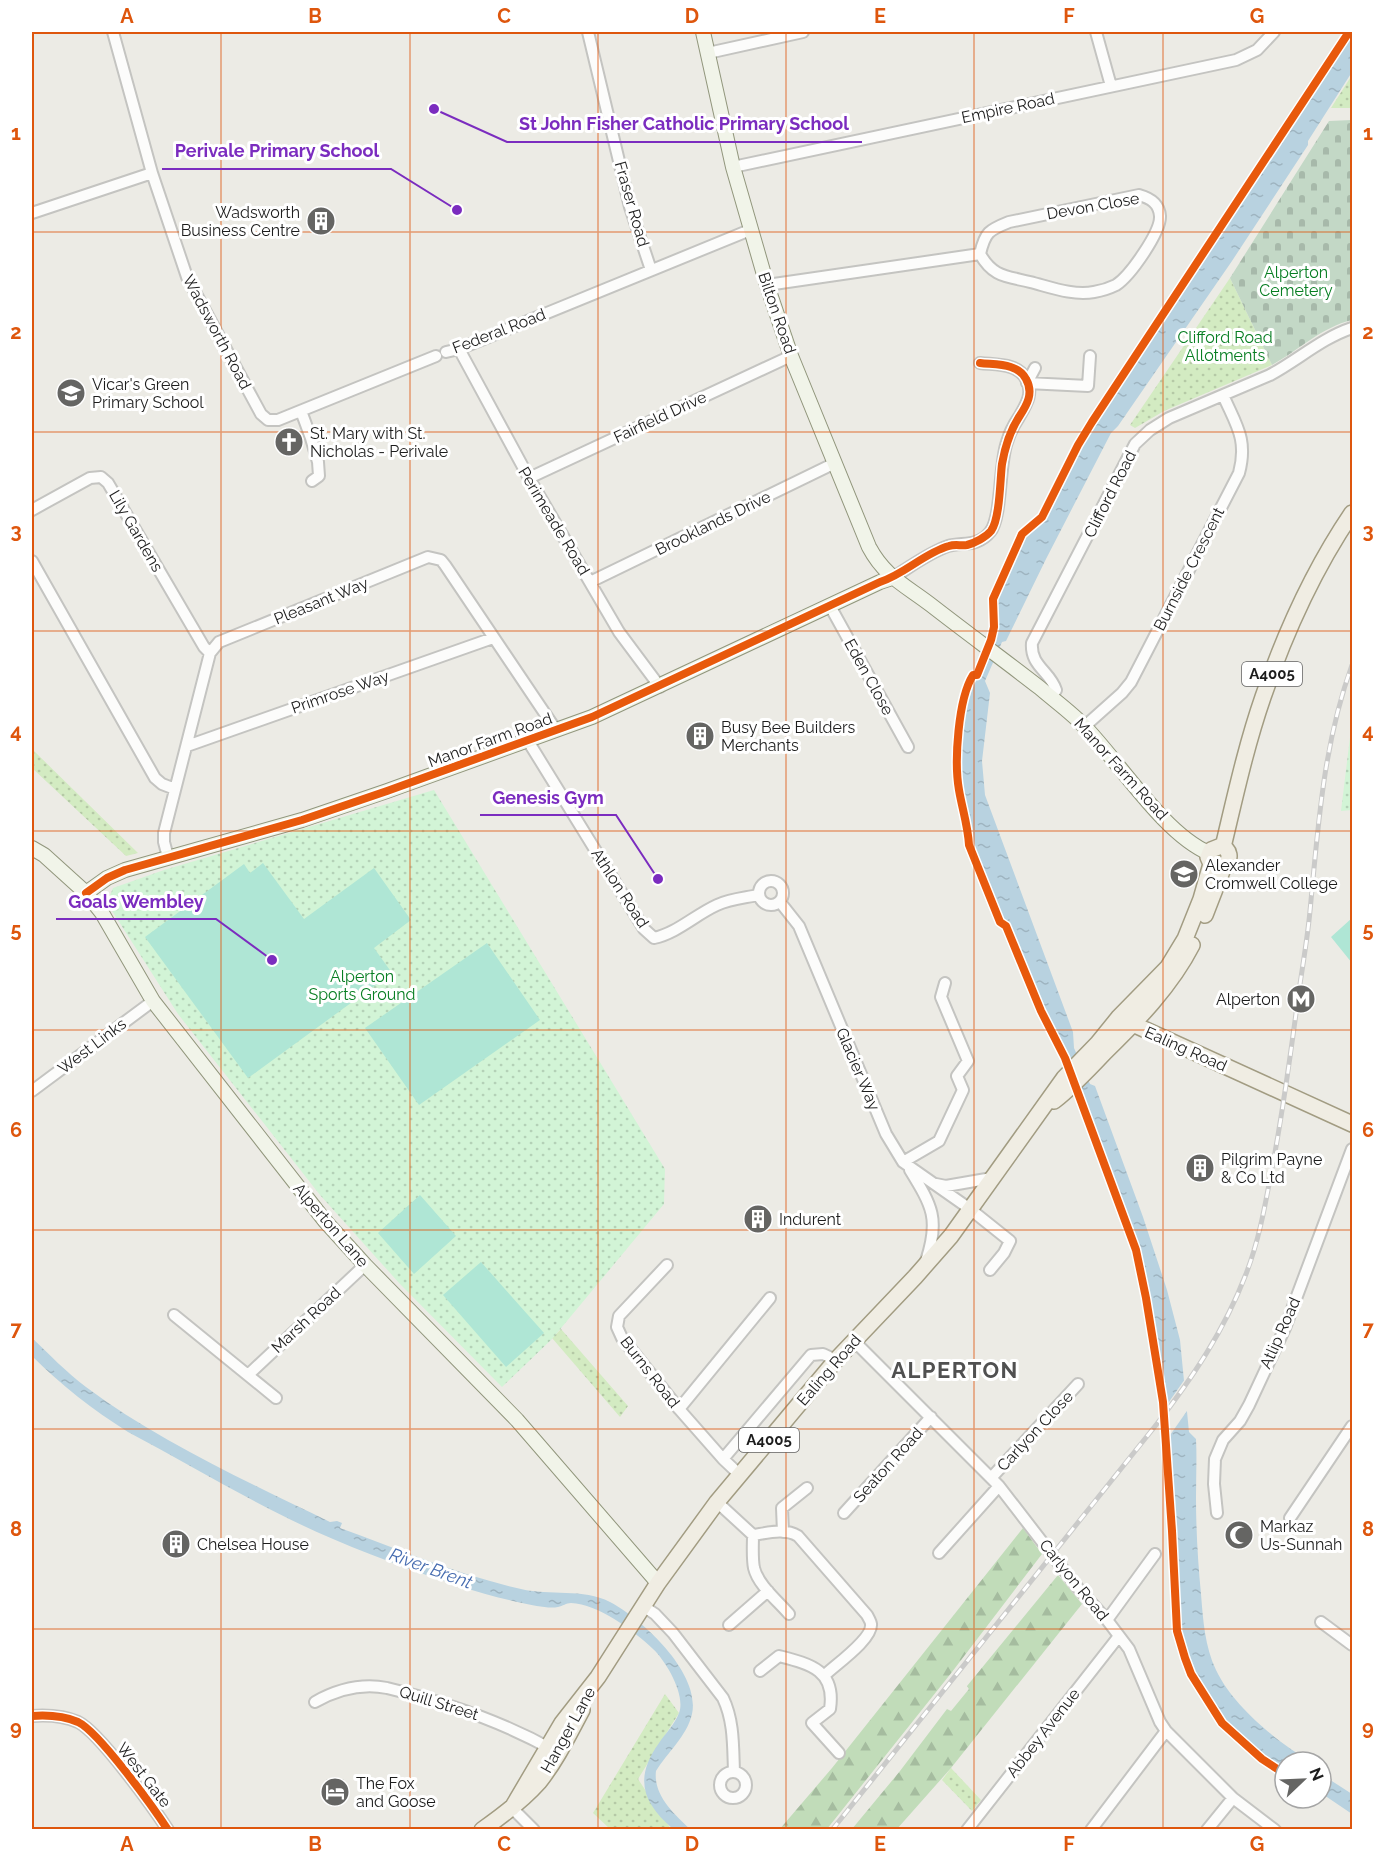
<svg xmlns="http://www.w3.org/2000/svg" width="1384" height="1861" font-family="Raleway,sans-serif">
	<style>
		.grass { fill: url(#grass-dots) }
		.forest { fill: url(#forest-firs) }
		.cemetery { fill: url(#cemetery-stones) }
		.park { fill: url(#park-dots) }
		.pitch { fill: #afe6d5 }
		.water { fill: url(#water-ripples) }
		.pier { fill: #ecebe5 }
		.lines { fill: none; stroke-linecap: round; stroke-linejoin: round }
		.street-casing { stroke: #c4c4c1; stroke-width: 14 }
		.secondary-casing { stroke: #91967c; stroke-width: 16 }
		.primary-casing { stroke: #a29c82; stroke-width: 18 }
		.street { stroke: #fcfcfb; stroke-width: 10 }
		.secondary { stroke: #f1f4e9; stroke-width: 14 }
		.primary { stroke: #f0ede3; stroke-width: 15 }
		.rail-casing { stroke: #cacac9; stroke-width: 5 }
		.rail { stroke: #fff; stroke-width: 3; stroke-dasharray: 9; stroke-linecap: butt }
		.cycleway-casing { stroke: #fff; stroke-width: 11 }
		.cycleway { stroke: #e8590c; stroke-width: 8 }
		.grid { fill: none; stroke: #de560d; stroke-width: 1.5; stroke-opacity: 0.55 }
		.labels { text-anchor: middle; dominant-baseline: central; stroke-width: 6; stroke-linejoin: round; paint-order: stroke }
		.shield { fill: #fff; stroke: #616161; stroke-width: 1.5 }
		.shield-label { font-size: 15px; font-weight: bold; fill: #1d1d1d }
		.street-label { font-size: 16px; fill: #1d1d1d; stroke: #fff }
		.poi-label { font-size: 16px; fill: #1d1d1d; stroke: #fff; text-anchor: start }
		.park-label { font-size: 16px; fill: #077e22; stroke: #fff }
		.water-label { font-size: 18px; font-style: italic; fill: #466cb0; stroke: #fff }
		.district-label { font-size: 22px; font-weight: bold; letter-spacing: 1.5px; fill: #505050; stroke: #fff }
		.leader { fill: none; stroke: #7b2cbf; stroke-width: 2 }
		.callout-dot { fill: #7b2cbf; stroke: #fff; stroke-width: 2 }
		.callout-label { font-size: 18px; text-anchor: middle; font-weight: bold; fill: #7b2cbf; stroke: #fff; stroke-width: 6; stroke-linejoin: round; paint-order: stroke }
		.neatline { fill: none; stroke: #de560d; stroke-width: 2 }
		.grid-label { font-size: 20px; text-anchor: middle; font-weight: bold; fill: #de560d }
	</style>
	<defs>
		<pattern id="grass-dots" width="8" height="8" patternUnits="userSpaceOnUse" patternTransform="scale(1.5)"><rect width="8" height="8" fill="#d3ebc2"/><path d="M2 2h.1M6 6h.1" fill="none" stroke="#b5c9a6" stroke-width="1.8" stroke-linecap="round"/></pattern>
		<pattern id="forest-firs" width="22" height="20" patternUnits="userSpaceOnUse" patternTransform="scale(1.5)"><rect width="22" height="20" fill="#c1dcb9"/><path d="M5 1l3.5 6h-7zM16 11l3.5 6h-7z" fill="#a5bc9f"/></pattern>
		<pattern id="cemetery-stones" width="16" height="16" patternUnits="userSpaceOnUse" patternTransform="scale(1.5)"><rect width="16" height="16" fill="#c3d8c6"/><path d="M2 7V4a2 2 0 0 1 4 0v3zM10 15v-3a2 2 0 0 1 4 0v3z" fill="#a7b9aa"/></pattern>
		<pattern id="park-dots" width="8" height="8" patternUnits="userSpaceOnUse" patternTransform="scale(1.5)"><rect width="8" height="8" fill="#d2f4d6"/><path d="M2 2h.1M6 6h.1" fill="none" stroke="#b4d1b7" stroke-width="1.8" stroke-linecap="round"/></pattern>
		<pattern id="water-ripples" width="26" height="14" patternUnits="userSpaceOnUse" patternTransform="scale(1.5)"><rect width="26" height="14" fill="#b8d2e0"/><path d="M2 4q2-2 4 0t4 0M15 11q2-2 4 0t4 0" fill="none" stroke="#9eb4c0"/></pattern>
	</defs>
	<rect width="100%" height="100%" fill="#ecebe5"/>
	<path class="grass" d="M1352 75V108H1331Z
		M1230 278 1272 365 1164 411 1135 428 1130 425Z
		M32 749 138 853 126 856 32 768Z
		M561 1329 628 1406 620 1417 552 1338Z
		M665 1694 679 1713 638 1779 671 1829H610L593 1813Z
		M951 1768 981 1800 972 1811 942 1780Z"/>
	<path class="forest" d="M1023 1528 1042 1554 952 1672 827 1829 779 1830 832 1768Z
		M1058 1575 1082 1604 951 1768 897 1829H852L900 1771 947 1709 951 1711 969 1689 967 1686Z"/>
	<path class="cemetery" d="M1352 120V320C1322 327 1299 350 1272 365L1230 278 1329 121Z"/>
	<path class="park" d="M1352 721V810L1341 811Z
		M434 790 665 1169 664 1204 552 1339 502 1387 400 1284 320 1195 178 1014 107 903 113 888 164 870Z"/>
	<path class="pitch" d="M263 863 304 919 374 868 411 920 374 948 392 973 248 1078 145 937 244 864 250 873Z
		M1352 918V963L1331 937Z
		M487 943 540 1020 419 1105 365 1028Z
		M420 1195 456 1236 414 1274 378 1233Z
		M481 1262 544 1333 506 1367 443 1295Z"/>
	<path class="water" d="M1352 32V72L1308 141V145L1232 261 1118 426 1111 433 1046 559 1006 641 1002 642 985 681 990 693 982 761 985 795 1073 1032 1074 1048 1090 1084 1095 1086 1143 1217 1167 1290 1180 1340 1189 1432 1196 1439C1197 1459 1196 1478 1196 1498 1196 1530 1198 1563 1201 1594 1203 1620 1205 1647 1216 1670 1233 1706 1277 1742 1311 1762H1285V1770C1257 1752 1224 1725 1206 1697 1193 1677 1186 1654 1179 1632L1166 1402 1153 1309 1141 1261 1110 1173 1066 1058 1034 991 1008 925 1002 920 971 844C971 826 964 808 961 789 957 767 960 690 978 677L997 629 996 599 1024 534 1044 518 1085 436 1118 391 1157 328Z
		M32 1338C49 1354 66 1372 86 1387 158 1441 248 1482 330 1522L337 1521 342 1523 340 1528C400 1550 459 1575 521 1589 550 1596 583 1588 610 1602 642 1619 701 1673 692 1714 687 1736 667 1753 656 1771 653 1795 674 1814 690 1829H673C642 1802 634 1778 659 1743 665 1734 675 1724 679 1713 686 1695 666 1661 653 1649 633 1630 598 1604 571 1603 566 1603 563 1606 558 1607 548 1609 533 1605 522 1603 484 1595 446 1582 409 1569 384 1559 358 1550 333 1539 262 1509 196 1468 128 1432 93 1410 61 1385 32 1356Z
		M1321 1774 1352 1794V1814L1321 1793Z"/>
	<path class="pier" d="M1185 1379 1189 1408 1166 1441 1164 1409Z"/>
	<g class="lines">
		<g class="street-casing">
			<path id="street" d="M113 32 152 173 187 277 261 414 268 420H278L436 356
				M588 32 630 207 651 270
				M1096 32 1111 86
				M708 53 803 32
				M733 167 1236 60 1257 50 1274 32
				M1139 195C1150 198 1159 203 1160 216 1161 232 1130 276 1116 285 1110 288 1100 291 1094 292 1073 296 1050 287 1030 282 1006 276 993 277 980 254 985 232 989 230 1009 222Z
				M32 213 152 173
				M767 285 980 254
				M459 349 529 478 619 632 660 687
				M446 352 459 349 750 230
				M1035 368 1027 383 1088 386 1090 356
				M301 411 311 438 318 462 319 476 312 481
				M529 478 791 356
				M32 510 90 478 101 477 108 483 204 647 210 653
				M32 561 155 778 162 784 175 789
				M892 578C910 567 928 553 948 546 963 542 978 547 990 532 1002 518 999 463 1007 442 1009 435 1015 423 1019 417 1026 405 1034 393 1026 379 1018 363 996 365 980 363
				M590 582 835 463
				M830 606 908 747
				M1051 697 1056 690C1050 671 1030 666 1032 643L1135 444 1150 430 1169 418 1270 375C1298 360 1322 338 1352 328
				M1085 726 1122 693 1131 682 1239 473C1248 439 1236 425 1223 395
				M528 741 644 929 654 938C677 933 695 915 717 905 730 899 744 898 758 895
				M187 746 493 638
				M168 857 164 842V833L210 653 219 642 224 640 428 557 441 560 445 565 556 730
				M759 893a12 12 0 1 1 24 0a12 12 0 1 1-24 0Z
				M780 902 799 926 886 1134 903 1162 970 1209 1010 1241 1004 1253 990 1270
				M32 1091 153 1001
				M903 1162 939 1141 963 1090 957 1076 968 1061 941 997 945 983
				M910 1170C932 1206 940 1219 926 1261
				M936 1184 946 1186 992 1178
				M667 1265 619 1316 617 1327 622 1338 679 1409 723 1459 740 1475
				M174 1315 276 1398
				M854 1341 999 1486 1077 1587 1107 1620 1129 1649 1160 1722 1166 1731 1233 1798 1275 1830
				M248 1375 365 1265
				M679 1409 770 1298
				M723 1459 811 1355 823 1354 836 1360
				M991 1478 1078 1384
				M717 1502 753 1535C767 1533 785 1528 798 1536L867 1615C868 1617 871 1622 871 1624 873 1639 835 1665 825 1675
				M844 1513 931 1417
				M1217 1513 1214 1484 1215 1459 1223 1440 1240 1421 1249 1405 1285 1328 1352 1149
				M1290 1518 1352 1426
				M783 1532 782 1508 807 1488
				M753 1535C753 1545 752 1558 754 1568 758 1585 778 1601 789 1614
				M939 1553 999 1486
				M643 1606 655 1614 673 1633 723 1698C734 1721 733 1746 734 1772
				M1107 1620 1155 1554
				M1321 1622 1352 1645
				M729 1625 768 1591
				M760 1671 779 1656C810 1664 836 1670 830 1709L812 1723 839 1753
				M315 1702C338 1689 361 1683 387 1688 445 1702 501 1721 553 1750
				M32 1716C46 1715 64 1716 78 1722 99 1732 153 1807 168 1830
				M720 1785a13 13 0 1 1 26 0a13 13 0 1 1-26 0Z
				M512 1808 534 1830
				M967 1830 1119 1636
				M1091 1830 1166 1731
				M1207 1830 1233 1798"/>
		</g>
		<g class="secondary-casing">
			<path id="secondary" d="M703 32 733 167 767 285 791 356 869 547C885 577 905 585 931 605 967 633 1004 660 1040 688 1055 701 1072 713 1085 727 1120 763 1164 834 1209 853
				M32 848 44 855 86 893 102 913 153 1001 325 1221 365 1265 517 1420 658 1583
				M86 893 107 878 125 870 302 820 387 791 592 717 880 582 892 578"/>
		</g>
		<g class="primary-casing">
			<path id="primary" d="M1223 847C1235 797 1246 746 1263 697 1285 633 1314 569 1352 513
				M1205 915 1224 866C1232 859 1230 849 1221 846L1211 850 1208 857 1211 864
				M1124 1020 1352 1124
				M1054 1101C1072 1087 1088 1070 1104 1053 1137 1021 1171 986 1192 945
				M512 1808 562 1723 598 1677 658 1583 717 1502 836 1360 915 1277 951 1236 1064 1078 1098 1043 1119 1017 1168 967 1185 939 1201 899 1211 864
				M482 1830C502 1816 523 1800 539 1782 556 1761 569 1734 582 1710"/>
		</g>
		<use href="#street" class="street"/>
		<use href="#secondary" class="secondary"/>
		<use href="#primary" class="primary"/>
		<g class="rail-casing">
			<path id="rail" d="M832 1830 1156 1425C1193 1377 1224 1331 1246 1274 1260 1238 1266 1200 1273 1163 1283 1111 1290 1058 1297 1006 1301 974 1307 943 1310 911 1318 828 1323 745 1352 665"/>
		</g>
		<use href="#rail" class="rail"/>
		<g class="cycleway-casing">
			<path id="cycleway" d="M86 893 107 878 125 870 302 820 387 791 592 717 880 582C905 574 924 553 949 546 955 544 961 546 967 545 975 543 986 537 991 531 1000 519 1000 480 1002 464 1005 447 1010 431 1019 417 1027 405 1034 393 1026 379 1018 363 996 365 980 363
				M32 1716C46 1715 64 1716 78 1722 99 1732 153 1807 168 1830
				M1285 1774 1262 1759 1222 1723 1191 1674 1185 1658 1177 1631 1172 1531 1163 1402 1146 1298 1136 1250 1065 1058 1041 1011 1006 926 1000 922 969 845C968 826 962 808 959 790 954 762 958 699 973 675H977L991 640 994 627 993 599 1022 534 1042 517 1078 445 1092 422 1349 32"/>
		</g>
		<use href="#cycleway" class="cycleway"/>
	</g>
	<path class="grid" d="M221 32V1830M410 32V1830M598 32V1830M786 32V1830M974 32V1830M1163 32V1830M32 232H1352M32 432H1352M32 631H1352M32 831H1352M32 1030H1352M32 1230H1352M32 1429H1352M32 1629H1352"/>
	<defs>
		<g id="building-disc" transform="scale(1.5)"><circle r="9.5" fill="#656563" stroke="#fff"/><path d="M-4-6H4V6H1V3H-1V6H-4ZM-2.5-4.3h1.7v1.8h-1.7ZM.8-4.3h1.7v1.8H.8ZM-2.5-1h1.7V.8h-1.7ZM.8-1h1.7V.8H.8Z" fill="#fff"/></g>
		<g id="school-disc" transform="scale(1.5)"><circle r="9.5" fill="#656563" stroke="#fff"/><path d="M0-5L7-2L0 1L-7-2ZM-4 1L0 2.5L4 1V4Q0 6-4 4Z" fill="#fff"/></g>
		<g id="church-disc" transform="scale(1.5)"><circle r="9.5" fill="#656563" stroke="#fff"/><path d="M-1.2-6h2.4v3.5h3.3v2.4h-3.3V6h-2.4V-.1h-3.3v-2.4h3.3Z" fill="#fff"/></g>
		<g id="university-disc" transform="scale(1.5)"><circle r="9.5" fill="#656563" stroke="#fff"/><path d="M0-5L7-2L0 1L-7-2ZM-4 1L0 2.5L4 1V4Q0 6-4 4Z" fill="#fff"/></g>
		<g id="metro-disc" transform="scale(1.5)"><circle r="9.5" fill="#656563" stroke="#fff"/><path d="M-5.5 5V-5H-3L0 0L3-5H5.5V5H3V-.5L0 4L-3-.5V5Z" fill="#fff"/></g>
		<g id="mosque-disc" transform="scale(1.5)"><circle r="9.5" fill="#656563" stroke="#fff"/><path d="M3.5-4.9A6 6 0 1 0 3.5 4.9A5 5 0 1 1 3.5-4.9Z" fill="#fff"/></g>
		<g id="hotel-disc" transform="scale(1.5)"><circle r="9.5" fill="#656563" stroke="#fff"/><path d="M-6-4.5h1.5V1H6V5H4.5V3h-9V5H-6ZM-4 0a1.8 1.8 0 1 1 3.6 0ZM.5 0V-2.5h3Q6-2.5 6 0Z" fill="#fff"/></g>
	</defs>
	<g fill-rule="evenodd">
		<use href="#building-disc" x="321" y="221"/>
		<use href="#school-disc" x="71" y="393"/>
		<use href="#church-disc" x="289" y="442"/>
		<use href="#building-disc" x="700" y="736"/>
		<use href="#university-disc" x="1184" y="874"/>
		<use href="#metro-disc" x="1301" y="999"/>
		<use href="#building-disc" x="1200" y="1168"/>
		<use href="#building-disc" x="758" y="1219"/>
		<use href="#mosque-disc" x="1239" y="1535"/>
		<use href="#building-disc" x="176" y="1544"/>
		<use href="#hotel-disc" x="335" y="1792"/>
	</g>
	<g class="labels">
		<g class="shield">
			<rect x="1242" y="662" width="60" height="24" rx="4.5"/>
			<rect x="739" y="1428" width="60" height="24" rx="4.5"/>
		</g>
		<g class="shield-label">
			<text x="1272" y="674">A4005</text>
			<text x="769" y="1440">A4005</text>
		</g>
		<g class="street-label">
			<text transform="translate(1008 108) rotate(-12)">Empire Road</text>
			<text transform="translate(632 204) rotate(74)">Fraser Road</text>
			<text transform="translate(1093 206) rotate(-10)">Devon Close</text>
			<text transform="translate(777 313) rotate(71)">Bilton Road</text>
			<text transform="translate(499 331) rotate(-21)">Federal Road</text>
			<text transform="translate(217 332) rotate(62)">Wadsworth Road</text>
			<text transform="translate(660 417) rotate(-25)">Fairfield Drive</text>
			<text transform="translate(1110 494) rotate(-63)">Clifford Road</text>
			<text transform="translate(554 521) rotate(59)">Perimeade Road</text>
			<text transform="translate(713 523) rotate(-26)">Brooklands Drive</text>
			<text transform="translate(136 531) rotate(60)">Lily Gardens</text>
			<text transform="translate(1189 569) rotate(-63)">Burnside Crescent</text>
			<text transform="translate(321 601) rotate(-22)">Pleasant Way</text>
			<text transform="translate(869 677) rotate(61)">Eden Close</text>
			<text transform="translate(340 692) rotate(-19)">Primrose Way</text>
			<text transform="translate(490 740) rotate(-20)">Manor Farm Road</text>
			<text transform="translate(1121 769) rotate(48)">Manor Farm Road</text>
			<text transform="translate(620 888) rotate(57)">Athlon Road</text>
			<text transform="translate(92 1046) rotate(-37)">West Links</text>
			<text transform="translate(1186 1049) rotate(24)">Ealing Road</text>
			<text transform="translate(858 1069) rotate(67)">Glacier Way</text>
			<text transform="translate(331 1225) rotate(49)">Alperton Lane</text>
			<text transform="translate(306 1320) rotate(-43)">Marsh Road</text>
			<text transform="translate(1280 1333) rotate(-66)">Atlip Road</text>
			<text transform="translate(829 1370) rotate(-49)">Ealing Road</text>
			<text transform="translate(650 1372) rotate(52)">Burns Road</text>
			<text transform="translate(1035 1431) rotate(-47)">Carlyon Close</text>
			<text transform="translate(888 1465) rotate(-48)">Seaton Road</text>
			<text transform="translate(1074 1580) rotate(51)">Carlyon Road</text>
			<text transform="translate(439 1703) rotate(17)">Quill Street</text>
			<text transform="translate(568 1730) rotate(-61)">Hanger Lane</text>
			<text transform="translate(1043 1733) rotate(-52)">Abbey Avenue</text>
			<text transform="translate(144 1775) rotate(52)">West Gate</text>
		</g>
		<g class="poi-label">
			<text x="300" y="212" text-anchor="end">Wadsworth<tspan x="300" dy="18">Business Centre</tspan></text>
			<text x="92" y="384">Vicar's Green<tspan x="92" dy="18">Primary School</tspan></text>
			<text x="310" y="433">St. Mary with St.<tspan x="310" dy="18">Nicholas - Perivale</tspan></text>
			<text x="721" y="727">Busy Bee Builders<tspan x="721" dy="18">Merchants</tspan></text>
			<text x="1205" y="865">Alexander<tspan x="1205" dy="18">Cromwell College</tspan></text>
			<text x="1280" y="999" text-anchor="end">Alperton</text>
			<text x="1221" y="1159">Pilgrim Payne<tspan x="1221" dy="18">&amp; Co Ltd</tspan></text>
			<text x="779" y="1219">Indurent</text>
			<text x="1260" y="1526">Markaz<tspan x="1260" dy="18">Us-Sunnah</tspan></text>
			<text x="197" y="1544">Chelsea House</text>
			<text x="356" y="1783">The Fox<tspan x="356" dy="18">and Goose</tspan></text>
		</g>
		<g class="park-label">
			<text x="1296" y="272">Alperton<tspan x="1296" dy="18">Cemetery</tspan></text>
			<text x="1225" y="337">Clifford Road<tspan x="1225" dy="18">Allotments</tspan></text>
			<text x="362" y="976">Alperton<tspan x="362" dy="18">Sports Ground</tspan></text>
		</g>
		<g class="water-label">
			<text transform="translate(431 1568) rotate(20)">River Brent</text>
		</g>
		<g class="district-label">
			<text x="955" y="1370">ALPERTON</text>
		</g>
	</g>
	<path class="leader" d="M434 109L507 142H862M457 210L391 169H162M658 879L616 815H480M272 960L216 919H56"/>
	<g class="callout-dot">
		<circle cx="434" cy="109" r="6"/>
		<circle cx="457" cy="210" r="6"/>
		<circle cx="658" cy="879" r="6"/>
		<circle cx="272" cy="960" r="6"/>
	</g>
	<g class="callout-label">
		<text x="684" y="130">St John Fisher Catholic Primary School</text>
		<text x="277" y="157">Perivale Primary School</text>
		<text x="548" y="804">Genesis Gym</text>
		<text x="136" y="908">Goals Wembley</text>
	</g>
	<rect width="1384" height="1861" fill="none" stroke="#ffffff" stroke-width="66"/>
	<g transform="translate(1303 1780) rotate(67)"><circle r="28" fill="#ffffff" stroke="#a5a5a5" stroke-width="1.5"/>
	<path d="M0-4.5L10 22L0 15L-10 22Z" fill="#656563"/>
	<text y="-9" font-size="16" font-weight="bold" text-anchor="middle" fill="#1d1d1d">N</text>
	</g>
	<rect x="33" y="33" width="1318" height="1795" class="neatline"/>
	<g class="grid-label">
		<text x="127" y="23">A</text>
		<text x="315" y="23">B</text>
		<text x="504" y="23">C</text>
		<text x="692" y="23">D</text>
		<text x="880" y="23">E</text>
		<text x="1069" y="23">F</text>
		<text x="1257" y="23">G</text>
		<text x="16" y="140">1</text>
		<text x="1368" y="140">1</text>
		<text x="16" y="339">2</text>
		<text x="1368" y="339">2</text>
		<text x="16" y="538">3</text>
		<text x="1368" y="538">3</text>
		<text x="16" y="738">4</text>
		<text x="1368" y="738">4</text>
		<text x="16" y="937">5</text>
		<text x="1368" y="937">5</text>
		<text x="16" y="1137">6</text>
		<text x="1368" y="1137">6</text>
		<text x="16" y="1336">7</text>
		<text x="1368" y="1336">7</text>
		<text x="16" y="1536">8</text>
		<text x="1368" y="1536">8</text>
		<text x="16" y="1735">9</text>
		<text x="1368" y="1735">9</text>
		<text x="127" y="1851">A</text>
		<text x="315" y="1851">B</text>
		<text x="504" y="1851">C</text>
		<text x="692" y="1851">D</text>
		<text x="880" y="1851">E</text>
		<text x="1069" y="1851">F</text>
		<text x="1257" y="1851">G</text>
	</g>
</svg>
